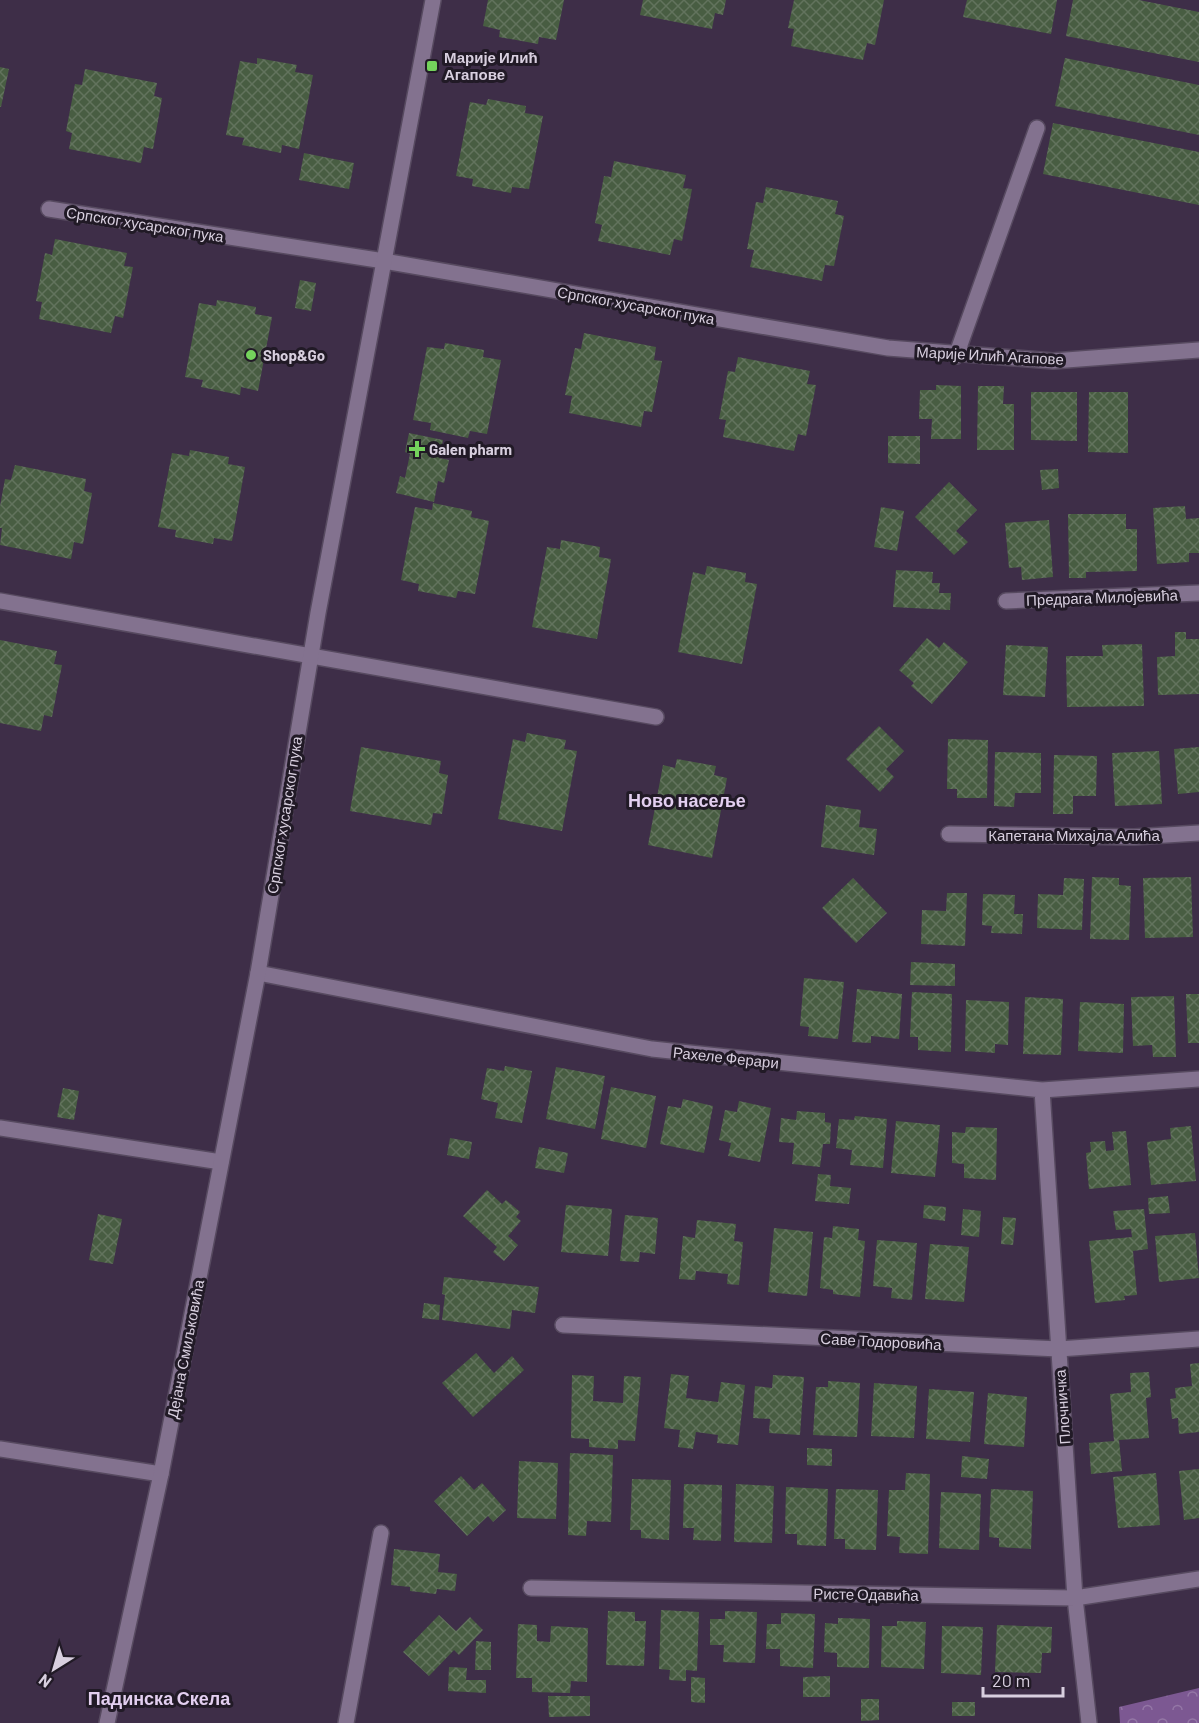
<svg xmlns="http://www.w3.org/2000/svg" width="1199" height="1723" font-family="Barlow,sans-serif">
	<style>
		.forest { fill: url(#forest-crowns) }
		.building { fill: url(#building-cross-hatch) }
		.lines { fill: none; stroke-linecap: round; stroke-linejoin: round }
		.lane-casing { stroke: #574a60; stroke-width: 18 }
		.street-casing { stroke: #574a60; stroke-width: 18 }
		.secondary-casing { stroke: #574a60; stroke-width: 18 }
		.lane { stroke: #83728f; stroke-width: 15 }
		.street { stroke: #83728f; stroke-width: 15 }
		.secondary { stroke: #83728f; stroke-width: 15 }
		.poi-dot { fill: #74d25c; stroke: #211a26; stroke-width: 2 }
		.labels { text-anchor: middle; dominant-baseline: central; stroke-width: 6; stroke-linejoin: round; paint-order: stroke }
		.poi-label { font-size: 15px; font-weight: bold; fill: #d8cfdf; stroke: #211a26; text-anchor: start }
		.street-label { font-size: 15px; fill: #d8cfdf; stroke: #211a26 }
		.quarter-label { font-size: 18px; font-weight: bold; fill: #e3cff0; stroke: #211a26 }
	</style>
	<defs>
		<pattern id="forest-crowns" width="20" height="18" patternUnits="userSpaceOnUse" patternTransform="scale(1.5)"><rect width="20" height="18" fill="#7c5892"/><path d="M2 6a3 3 0 1 1 6 0M12 15a3 3 0 1 1 6 0" fill="none" stroke="#9477a6"/></pattern>
		<pattern id="building-cross-hatch" width="8" height="8" patternUnits="userSpaceOnUse" patternTransform="scale(1.5)"><rect width="8" height="8" fill="#485d42"/><path d="M0 0l8 8M0 8l8-8" fill="none" stroke="#62735d"/></pattern>
	</defs>
	<rect width="100%" height="100%" fill="#3e2e48"/>
	<path class="forest" d="M1199 1688V1723H1120L1119 1707Z"/>
	<path class="building" d="M488 0H564L556 40 539 37 538 44 499 37 500 30 483 26Z
		M643 0H726L723 15 715 13 712 29 640 15Z
		M794 0H884L875 45 867 43 863 60 791 46 794 29 788 28Z
		M967 0H1057L1051 34 963 17Z
		M1073 0H1139L1199 12V62L1066 36Z
		M257 58 297 65 295 72 313 75 299 149 282 145 281 153 242 145 244 138 226 135 240 61 257 64Z
		M1065 58 1199 85V135L1055 106Z
		M0 67 9 69 1 107H0Z
		M85 69 157 83 154 96 162 98 153 149 144 147 141 163 69 149 72 133 66 131 75 84 82 85Z
		M488 99 526 106 525 113 543 116 529 189 512 187 511 193 472 186 473 179 456 176 470 102 486 105Z
		M1053 123 1199 152V205L1043 174Z
		M304 153 354 163 349 189 299 180Z
		M614 161 686 175 683 188 692 189 682 241 674 239 670 255 598 241 602 225 595 223 604 176 611 177Z
		M766 187 838 201 835 214 844 216 834 266 825 265 822 281 750 267 754 250 747 249 756 202 763 203Z
		M55 239 127 253 124 266 133 267 123 318 115 316 111 333 39 319 42 302 36 301 45 253 52 255Z
		M300 280 316 283 311 311 295 308Z
		M217 300 256 307 255 314 272 317 258 391 241 387 240 395 201 387 203 380 185 377 199 303 216 306Z
		M584 333 656 347 654 360 662 361 652 412 644 411 641 427 569 413 572 396 565 395 575 348 581 349Z
		M445 343 484 350 483 357 501 360 487 434 470 431 468 438 430 430 431 423 413 420 427 347 444 349Z
		M738 357 810 371 807 384 816 385 806 436 798 434 794 451 723 437 726 420 719 419 728 371 735 372Z
		M936 385 961 386V439H931L932 419H919L920 390H936Z
		M978 386H1004L1003 404H1014V450H977Z
		M1031 392H1077V441L1031 440Z
		M1089 392H1128V453L1088 452Z
		M409 433 443 440 439 458 449 460 444 483 438 481 434 502 396 493 400 476 405 478 410 454 405 452Z
		M888 436H920V464L888 463Z
		M190 450 229 457 228 464 245 467 232 541 214 538 213 544 175 537 176 530 158 527 172 453 189 456Z
		M15 465 86 479 84 491 92 493 83 544 74 542 71 559 0 545 2 528H0V506L5 479 11 480Z
		M1058 469 1059 488 1042 490 1040 470Z
		M949 482 977 510 956 531 968 542 954 555 915 517Z
		M433 503 472 511 471 517 489 521 475 594 458 591 456 598 418 591 419 584 401 580 415 507 432 510Z
		M1185 506 1186 519 1199 518V553H1189V562L1157 564 1153 508Z
		M881 507 904 511 897 551 874 547Z
		M1068 514H1126V529H1137V571L1086 572V578H1069Z
		M1049 520 1053 577 1022 580 1021 567 1009 568 1005 523Z
		M561 540 600 547 599 557 611 559 597 639 532 627 547 547 560 549Z
		M707 566 746 573 745 582 757 584 742 664 678 652 693 572 705 575Z
		M896 570 933 572 932 583H940L939 593H951L950 610 893 607Z
		M1175 632H1186V639H1199V694L1158 695 1157 657 1175 656Z
		M927 638 939 648 944 642 968 662 932 704 911 686 914 683 899 670Z
		M0 640 57 651 54 664 62 665 52 717 44 715 41 731 0 723Z
		M1142 644 1144 706 1067 707 1066 656H1103L1102 645Z
		M1006 645 1048 647 1045 697 1003 695Z
		M879 726 904 751 886 769 894 777 880 792 846 759Z
		M527 733 566 740 564 749 577 751 562 831 498 819 513 739 525 742Z
		M948 739 988 740 987 798H957V789H947Z
		M361 747 441 761 439 773 448 775 442 814 433 813 431 825 350 811Z
		M1199 747V792L1178 794 1174 749Z
		M1159 751 1162 804 1115 806 1112 753Z
		M995 752 1041 753V793H1015L1014 807 994 806Z
		M1054 755 1097 756 1096 796H1073V814H1053Z
		M677 759 716 766 714 775 727 778 712 858 648 845 663 765 675 768Z
		M826 805 861 810 859 827 877 829 874 855 821 847Z
		M1092 877 1119 878V885L1131 886 1129 940 1090 939Z
		M1191 877 1193 937 1145 938 1143 878Z
		M853 878 887 913 856 943 822 908Z
		M1064 878 1084 879 1082 930 1037 928 1038 894 1063 895Z
		M947 893H967L965 946 921 944 922 910 946 911Z
		M983 894 1015 895 1014 914H1023L1022 934 991 933 992 926 982 925Z
		M911 962 955 964V986L910 985Z
		M804 978 844 982 838 1039 808 1036 809 1027 800 1026Z
		M857 989 902 994 899 1039 871 1036V1043L852 1042Z
		M912 992 952 994 951 1052 918 1050V1037H910Z
		M1186 994H1199V1043H1188Z
		M1174 996 1176 1057H1153L1152 1045 1133 1046 1131 997Z
		M1025 997 1063 999 1061 1055 1023 1054Z
		M966 1000 1009 1002 1008 1045 995 1044V1053L965 1051Z
		M1080 1002 1124 1004 1123 1053 1078 1051Z
		M505 1066 532 1071 522 1123 495 1118 498 1103 481 1099 487 1068 504 1071Z
		M556 1067 605 1076 595 1129 546 1119Z
		M611 1087 656 1096 646 1148 601 1139Z
		M63 1088 79 1091 74 1120 57 1117Z
		M683 1099 713 1106 704 1153 660 1144 668 1106 681 1108Z
		M739 1101 771 1108 760 1162 728 1156 731 1143 719 1140 725 1110 737 1112Z
		M797 1111 825 1113V1122L831 1123 830 1144H823L820 1167 792 1164 794 1143 779 1142 781 1118 796 1120Z
		M855 1116 887 1119 883 1168 850 1165 852 1150 836 1148 839 1119 854 1120Z
		M896 1121 940 1125 935 1177 891 1173Z
		M1191 1126 1196 1181 1151 1185 1147 1142 1171 1139 1170 1128Z
		M966 1127 997 1128 996 1180 964 1178V1164L952 1163V1132L965 1133Z
		M1126 1131 1131 1185 1089 1189 1086 1153 1091 1152 1090 1142 1105 1141 1106 1151 1114 1150 1112 1132Z
		M450 1138 472 1142 469 1159 447 1155Z
		M539 1147 568 1153 564 1173 535 1168Z
		M818 1174 831 1175 830 1186 851 1188 849 1204 815 1201Z
		M487 1190 502 1204 506 1200 520 1212 516 1217 521 1221 508 1236 518 1245 504 1261 493 1252 497 1247 463 1216Z
		M1168 1196 1170 1213 1149 1214 1148 1198Z
		M566 1205 612 1209 608 1256 561 1252Z
		M924 1205 946 1207 945 1221 923 1218Z
		M963 1209 981 1211 979 1237 961 1235Z
		M1144 1209 1148 1249 1133 1251 1137 1295 1124 1296 1125 1300 1095 1303 1089 1241 1132 1237 1131 1229 1116 1230 1113 1211Z
		M98 1214 122 1219 113 1264 89 1260Z
		M625 1215 658 1218 655 1254 640 1252 639 1262 620 1261Z
		M1003 1217 1016 1218 1013 1245 1001 1244Z
		M697 1220 736 1224 734 1241 743 1242 739 1285 727 1284 728 1274 696 1271 695 1280 679 1279 683 1236 695 1238Z
		M833 1226 859 1229 858 1240 865 1241 860 1297 833 1294V1290L820 1288 824 1237 832 1238Z
		M774 1228 813 1232 807 1296 768 1292Z
		M1195 1233 1199 1278 1159 1282 1155 1236Z
		M877 1240 917 1243 912 1300 891 1298 892 1288 873 1286Z
		M930 1244 969 1247 964 1302 925 1299Z
		M444 1277 539 1287 535 1313 512 1310 510 1329 442 1320 445 1295 442 1294Z
		M424 1303 440 1305 439 1320 422 1318Z
		M476 1353 494 1373 512 1356 524 1370 473 1417 442 1383Z
		M1199 1363V1432L1179 1434 1178 1418 1172 1419 1170 1399 1176 1398 1175 1388 1192 1386 1190 1364Z
		M1149 1372 1151 1397 1146 1398 1149 1438 1119 1440 1122 1471 1091 1474 1089 1443 1114 1441 1110 1394 1131 1392 1130 1373Z
		M671 1374 689 1376 686 1398 718 1402 721 1382 745 1385 738 1445 717 1443 718 1435 696 1432 693 1449 678 1447 680 1430 664 1428Z
		M572 1375 594 1376 593 1401 623 1403 624 1376 641 1377 635 1441 618 1440V1449L589 1447V1439L571 1438Z
		M773 1375 804 1377 800 1435 769 1433 770 1419 753 1418 755 1386 772 1388Z
		M828 1381 860 1383 857 1437 813 1435 816 1387H828Z
		M874 1383 917 1386 914 1438 871 1436Z
		M929 1389 974 1392 970 1442 926 1439Z
		M988 1393 1027 1397 1024 1447 984 1444Z
		M807 1448 832 1449V1466L807 1465Z
		M570 1453 613 1455 611 1522 587 1521 586 1536 568 1535Z
		M962 1456 989 1459 987 1479 961 1477Z
		M519 1461 558 1463 556 1519 517 1518Z
		M1199 1469V1518L1184 1520 1179 1471Z
		M906 1473 930 1474 928 1554 899 1553 900 1537 887 1536 889 1490H905Z
		M1156 1473 1160 1525 1118 1528 1113 1477Z
		M461 1476 474 1490 482 1483 506 1510 493 1522 488 1516 467 1536 434 1501Z
		M632 1479 671 1480 669 1540 641 1538V1530H630Z
		M684 1484 722 1485 721 1541 693 1540 694 1528H683Z
		M736 1484 774 1486 772 1543 734 1542Z
		M786 1487 828 1489 826 1546 797 1545V1534H785Z
		M836 1489 878 1490 876 1550 845 1549V1539H834Z
		M991 1489 1033 1491 1031 1549 999 1547V1538L989 1537Z
		M941 1492 981 1494 979 1550 939 1548Z
		M394 1549 440 1554 438 1572 457 1574 455 1591 437 1589 436 1594 410 1591V1587L391 1585Z
		M661 1610 699 1612 697 1671 686 1670V1681L669 1680 670 1670 659 1669Z
		M608 1611 635 1612V1621H646L644 1666 606 1665Z
		M725 1611 757 1612 755 1663 723 1662 724 1645H710V1619H725Z
		M781 1613 815 1614 813 1668 780 1666V1649H766L767 1624H781Z
		M439 1615 456 1631 470 1617 483 1630 459 1655 454 1650 429 1676 403 1652Z
		M838 1618 870 1619 869 1668 837 1667V1653L824 1652 825 1623 838 1624Z
		M897 1621 926 1622 924 1669 881 1667 882 1626H897Z
		M518 1624 537 1625V1641L550 1642 551 1626 588 1628 587 1682 571 1681 570 1693 532 1692V1678H516Z
		M997 1625 1052 1627 1051 1653H1042L1041 1673 995 1672Z
		M942 1626 983 1627 981 1675 941 1673Z
		M476 1641 491 1642V1670H475Z
		M449 1667 467 1668 466 1680H486V1693L448 1691Z
		M830 1676V1697H803V1677Z
		M691 1677 705 1678V1703L691 1702Z
		M548 1696H590V1716L549 1717Z
		M861 1699H879V1720L861 1721Z
		M952 1702H975V1716H952Z"/>
	<g class="lines">
		<g class="lane-casing">
			<path id="lane" d="M956 356 1037 128
				M0 1128 221 1162
				M0 1449 161 1474
				M346 1723 381 1533"/>
		</g>
		<g class="street-casing">
			<path id="street" d="M49 209 384 261 888 348 1053 361 1199 350
				M0 601 656 717
				M1006 601 1199 593
				M949 834 1134 837 1199 833
				M258 973 652 1049 1042 1090 1199 1079
				M1042 1090 1075 1598 1089 1723
				M563 1325 1059 1349 1199 1339
				M531 1588 1075 1598 1199 1579"/>
		</g>
		<g class="secondary-casing">
			<path id="secondary" d="M107 1723 161 1474 258 973 318 613 433 0"/>
		</g>
		<use href="#lane" class="lane"/>
		<use href="#street" class="street"/>
		<use href="#secondary" class="secondary"/>
	</g>
	<g class="poi-dot">
		<rect x="426" y="60" width="12" height="12" rx="3"/>
		<circle cx="251" cy="355" r="6"/>
		<path d="M414 440h6v6h6v6h-6v6h-6v-6h-6v-6h6z"/>
	</g>
	<g class="labels">
		<g class="poi-label">
			<text x="444" y="57">Марије Илић<tspan x="444" dy="17">Агапове</tspan></text>
			<text x="263" y="355">Shop&amp;Go</text>
			<text x="429" y="449">Galen pharm</text>
		</g>
		<g class="street-label">
			<text transform="translate(145 224) rotate(9)">Српског хусарског пука</text>
			<text transform="translate(636 305) rotate(10)">Српског хусарског пука</text>
			<text transform="translate(990 355) rotate(3)">Марије Илић Агапове</text>
			<text transform="translate(1102 597) rotate(-2)">Предрага Милојевића</text>
			<text transform="translate(284 815) rotate(-81)">Српског хусарског пука</text>
			<text x="1074" y="835">Капетана Михајла Алића</text>
			<text transform="translate(726 1057) rotate(6)">Рахеле Ферари</text>
			<text transform="translate(881 1341) rotate(3)">Саве Тодоровића</text>
			<text transform="translate(185 1349) rotate(-79)">Дејана Смиљковића</text>
			<text transform="translate(1062 1407) rotate(-94)">Плочничка</text>
			<text transform="translate(866 1594) rotate(1)">Ристе Одавића</text>
		</g>
		<g class="quarter-label">
			<text x="687" y="800">Ново насеље</text>
			<text x="159" y="1698">Падинска Скела</text>
		</g>
	</g>
	<g transform="translate(54 1669) rotate(217)" stroke="#211a26" stroke-width="4.5" paint-order="stroke">
	<path d="M0-4.5L10 22L0 15L-10 22Z" fill="#d8cfdf"/>
	<text y="-9" font-size="16" font-weight="bold" text-anchor="middle" fill="#d8cfdf">N</text>
	</g>
	<path d="M983 1687v9h80v-9" fill="none" stroke="#d8cfdf" stroke-width="3"/>
	<text x="992" y="1687" font-size="18" fill="#d8cfdf" stroke="#211a26" stroke-width="4.5" paint-order="stroke">20 m</text>
</svg>
